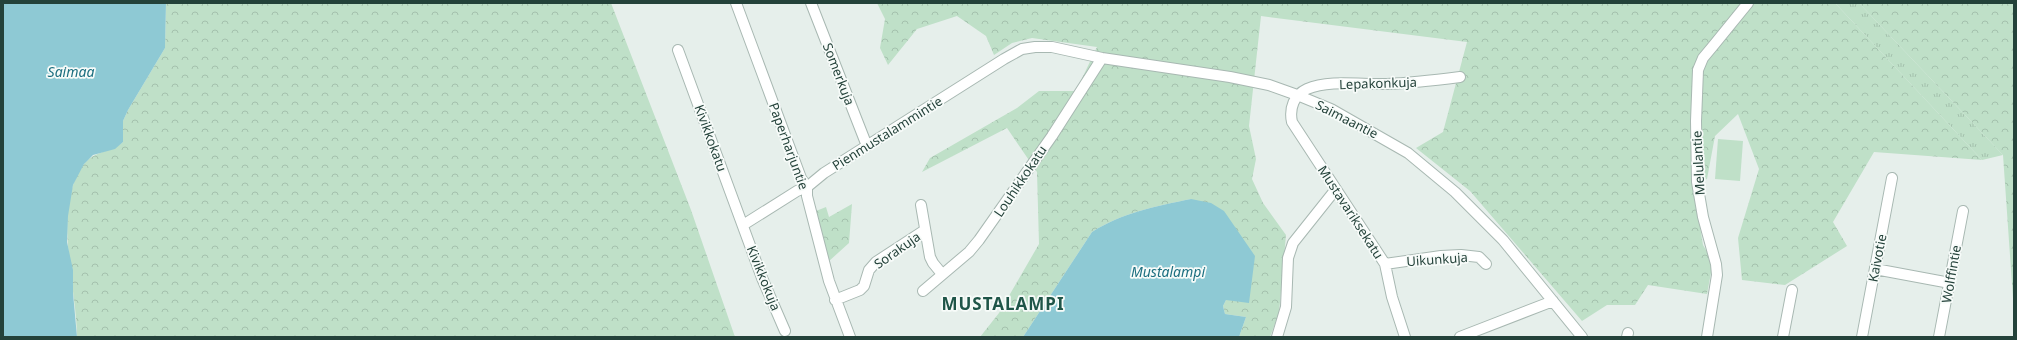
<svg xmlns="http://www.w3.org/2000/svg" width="2017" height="340" font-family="'Noto Sans',sans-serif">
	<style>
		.grass { fill: url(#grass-tufts) }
		.forest { fill: url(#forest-crowns) }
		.garden { fill: #bfe0c8 }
		.water { fill: #8ec9d4 }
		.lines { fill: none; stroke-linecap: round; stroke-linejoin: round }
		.minor-casing { stroke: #a8b8b2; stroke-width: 12 }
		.minor { stroke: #fff; stroke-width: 10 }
		.labels { text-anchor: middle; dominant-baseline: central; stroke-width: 3.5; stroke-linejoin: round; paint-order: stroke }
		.street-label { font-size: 13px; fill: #24423a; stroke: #f7fbf9 }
		.water-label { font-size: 14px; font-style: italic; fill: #1c6f80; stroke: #f7fbf9 }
		.district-label { font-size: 17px; font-weight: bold; letter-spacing: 1px; fill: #1f5548; stroke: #f7fbf9 }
	</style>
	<defs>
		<pattern id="grass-tufts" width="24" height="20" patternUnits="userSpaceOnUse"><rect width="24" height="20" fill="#bfe0c8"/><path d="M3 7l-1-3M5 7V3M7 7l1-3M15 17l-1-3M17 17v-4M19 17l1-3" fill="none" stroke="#a4c1ad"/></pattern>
		<pattern id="forest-crowns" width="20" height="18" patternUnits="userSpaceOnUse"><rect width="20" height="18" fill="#bfe0c8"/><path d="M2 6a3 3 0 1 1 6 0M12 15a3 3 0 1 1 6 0" fill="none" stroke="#a4c1ad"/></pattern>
	</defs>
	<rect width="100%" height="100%" fill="#e6efeb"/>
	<path class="grass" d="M1835 3H1859L2003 155 1982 160Z"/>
	<path class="forest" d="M166 3H611L691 210 735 337H77C77 287 51 207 84 164 94 151 111 152 123 142V121L128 110 165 48Z
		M877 3H1835L1982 160 1874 152 1833 222 1847 246 1785 285 1742 280 1738 238 1759 169 1738 114 1715 136 1707 179 1693 184 1703 245 1713 262 1707 294 1648 285 1635 305H1607L1582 321 1470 191 1416 148 1443 132 1467 42 1261 16 1249 126 1256 159 1252 179 1263 203 1286 235 1279 313 1270 337H1239L1246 317 1225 314 1223 306 1226 300 1191 199C1156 206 1122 213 1092 232L1023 337H980L999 313 1039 244 1037 172 1007 128 922 172 930 158 1017 108 1039 91H1076L1097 47 1032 38 1012 43 994 55 986 36 957 16 917 29 888 65 880 48 885 19Z
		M1859 3H2014V313L2003 155Z
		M852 204 849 243 828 262 816 211 826 207 829 217Z"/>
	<path class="garden" d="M1718 139 1743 141 1740 181 1715 179Z"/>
	<path class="water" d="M3 3H166L165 48 128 110 123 121V142L115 149 93 155 84 164 73 185 68 216 67 242 73 270V293L77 337H3Z
		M1191 199 1211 203 1224 211 1255 256 1249 303 1226 300 1223 306 1225 314 1246 317 1239 337H1023L1092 232C1122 213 1156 206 1191 199Z"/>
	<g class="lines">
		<g class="minor-casing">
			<path id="minor" d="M736 3 801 178 807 187V196L829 281 850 337
				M811 3 867 146
				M678 50 762 278 785 331
				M921 205 930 257 933 263 942 274
				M743 225 797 191 807 187 824 173 1004 59 1022 49 1035 47H1052L1102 58 1230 77 1269 85 1297 95 1331 109 1408 153 1455 192 1503 240 1582 337
				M1385 264 1441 256 1461 255 1479 257 1486 264
				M1875 269 1950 283
				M923 291 969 252 979 240 1052 136 1102 58
				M835 300 860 290 864 286 869 270 876 262 925 230
				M1277 337 1286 307 1288 258 1293 243 1336 189
				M1405 337 1392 297 1385 264 1292 122C1289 108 1294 95 1307 89 1329 79 1363 85 1387 84 1411 83 1436 80 1460 77
				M1460 337 1553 301
				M1627 337 1628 333
				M1707 337 1717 275 1716 264 1703 217 1697 182 1696 121 1698 70 1703 58 1713 46 1748 3
				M1783 337 1792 290
				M1862 337 1892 178
				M1939 337 1963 211"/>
		</g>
		<use href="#minor" class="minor"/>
	</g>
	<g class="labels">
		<g class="street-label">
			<text transform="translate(839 74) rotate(69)">Somerkuja</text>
			<text transform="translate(1378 83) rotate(-2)">Lepakonkuja</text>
			<text transform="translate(1347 119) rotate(27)">Saimaantie</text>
			<text transform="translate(887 133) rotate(-32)">Pienmustalammintie</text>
			<text transform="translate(711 138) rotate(70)">Kivikkokatu</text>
			<text transform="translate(789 146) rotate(70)">Paperharjuntie</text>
			<text transform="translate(1698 163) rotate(-93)">Melulantie</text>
			<text transform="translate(1020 181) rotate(-56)">Louhikkokatu</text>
			<text transform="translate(1351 212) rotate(57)">Mustavariksekatu</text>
			<text transform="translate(897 250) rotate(-35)">Sorakuja</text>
			<text transform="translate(1877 258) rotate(-79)">Kaivotie</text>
			<text transform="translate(1437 259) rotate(-4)">Uikunkuja</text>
			<text transform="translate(1951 274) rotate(-80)">Wolffintie</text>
			<text transform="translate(764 278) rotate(68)">Kivikkokuja</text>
		</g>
		<g class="water-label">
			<text x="71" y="71">Saimaa</text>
			<text x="1168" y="271">Mustalampi</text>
		</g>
		<g class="district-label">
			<text x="1003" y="303">MUSTALAMPI</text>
		</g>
	</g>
	<rect width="2017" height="340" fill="none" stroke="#24423a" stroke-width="8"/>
</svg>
